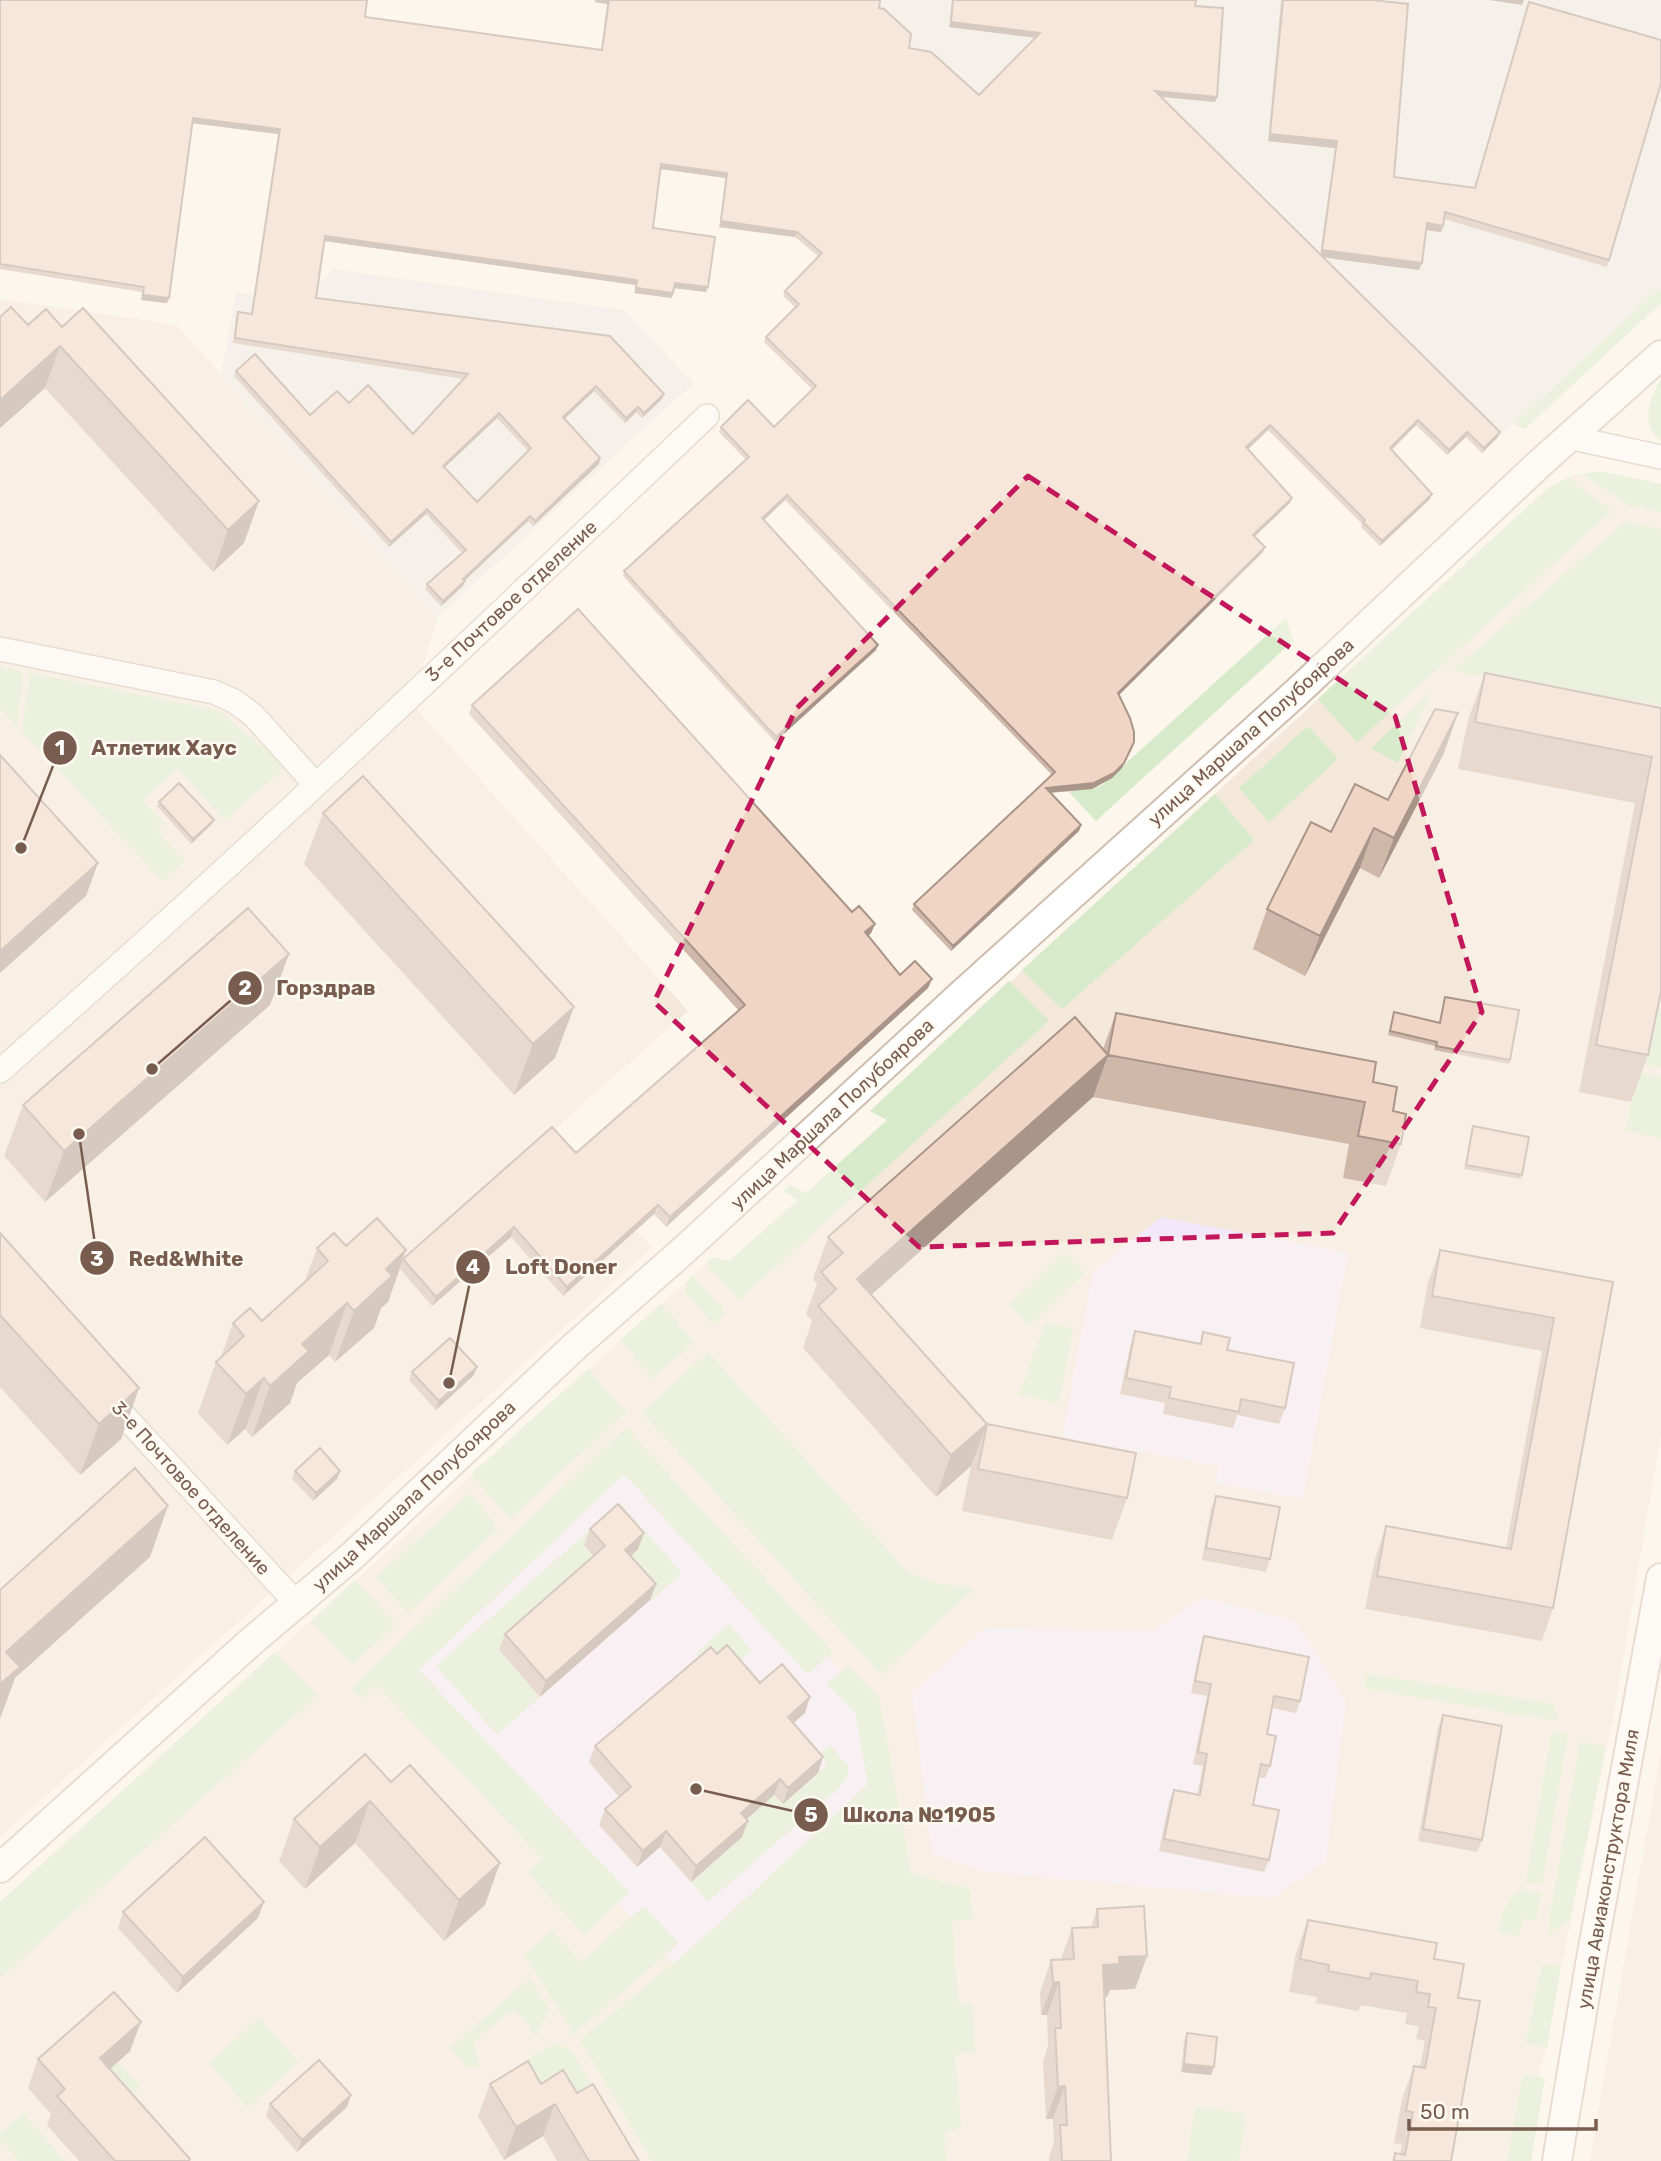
<svg xmlns="http://www.w3.org/2000/svg" width="1661" height="2161" font-family="Rubik,sans-serif">
	<style>
		.residential { fill: #f4e8da }
		.industrial { fill: #eee9e4 }
		.education { fill: #f3e8f9 }
		.green { fill: #d7eac9 }
		.lines { fill: none; stroke-linecap: round; stroke-linejoin: round }
		.minor-casing { stroke: #cfbeb0; stroke-width: 26 }
		.tertiary-casing { stroke: #cfbeb0; stroke-width: 32 }
		.minor { stroke: #fff; stroke-width: 23 }
		.tertiary { stroke: #fff; stroke-width: 28 }
		.wall { fill: #cfb7a9; fill-rule: evenodd }
		.shaded-wall { fill: #a99589 }
		.building { fill: #f1d5c4; stroke: #a99589; stroke-width: 2; fill-rule: evenodd }
		.marked { fill: none; stroke: #c2185b; stroke-width: 5; stroke-dasharray: 14 9; stroke-linejoin: round }
		.labels { text-anchor: middle; dominant-baseline: central; stroke-width: 5; stroke-linejoin: round; paint-order: stroke }
		.street-label { font-size: 19px; fill: #785d4e; stroke: #fefaf2 }
		.leader { fill: none; stroke: #785d4e; stroke-width: 2.5 }
		.callout-dot { fill: #785d4e; stroke: #fefaf2; stroke-width: 2.5 }
		.mark-label { font-size: 21px; text-anchor: middle; font-weight: bold; fill: #fff }
		.callout-label { font-size: 21px; text-anchor: middle; font-weight: bold; fill: #785d4e; stroke: #fefaf2; stroke-width: 5; stroke-linejoin: round; paint-order: stroke }
	</style>
	<rect width="100%" height="100%" fill="#fcf6ec"/>
	<path class="residential" d="M0 299 177 325 437 618 412 704 688 1011 550 1133 652 1248 0 1837Z
		M1600 471 1661 484V1434L1617 1696 1561 1967 1547 2047 1540 2066 1526 2161H0V1902L713 1257 729 1261 798 1200 783 1191 790 1185 806 1193 887 1120 870 1111 1549 487 1574 475Z
		M1661 1753V2161H1590L1633 1910Z"/>
	<path class="industrial" d="M595 0H1661V287L1482 453 1466 437 1447 455 1413 422 908 49 595 2Z
		M333 269 624 310 694 383 437 618 221 375 236 292 303 303Z"/>
	<path class="education" d="M1161 1217 1348 1253 1303 1499 1216 1483 1218 1466 1062 1437 1093 1271Z
		M642 1451 871 1704 893 1874 686 1976 403 1675Z
		M1201 1598 1295 1620 1346 1701 1326 1861 1273 1898 985 1872 932 1854 912 1692 985 1628 1153 1631Z"/>
	<path class="green" d="M1661 287V303L1525 429 1514 424Z
		M1661 378V441C1639 423 1650 399 1661 378Z
		M1600 471 1661 484V512L1628 505 1582 474Z
		M1568 478 1612 511 1357 742 1318 699 1549 487Z
		M1626 521 1661 529V705L1452 671Z
		M1286 618 1293 641 1096 821 1054 776 1092 789 1102 785Z
		M0 667 23 672 17 727 0 708Z
		M30 673 218 710 286 767 225 820 177 769 143 801 165 824 157 831 185 861 163 881 22 732Z
		M1433 690 1398 763 1371 748Z
		M1308 726 1338 759 1269 822 1239 788Z
		M1215 794 1254 840 1062 1009 1022 970Z
		M1009 981 1049 1021 739 1300 706 1263 713 1257 729 1261 798 1200 783 1191 790 1185 806 1193 887 1120 870 1111Z
		M1652 999 1661 1001V1067L1639 1063Z
		M1637 1072 1661 1077V1138L1626 1131Z
		M1065 1252 1085 1273 1029 1326 1009 1305Z
		M692 1275 726 1313 713 1324 686 1293V1283Z
		M661 1304 694 1342 653 1378 620 1340Z
		M1045 1323 1073 1328 1059 1403 1019 1395Z
		M708 1352 907 1571 933 1583 975 1588 881 1675 642 1412Z
		M588 1369 626 1412 510 1519 471 1474Z
		M626 1428 833 1652 808 1675 624 1474 419 1670 629 1892 584 1935 528 1873 542 1858 376 1684 361 1699 351 1688Z
		M470 1493 498 1529 408 1613 376 1577Z
		M620 1503 682 1573 651 1601 620 1566 599 1562 499 1650 540 1697 497 1735 436 1666Z
		M355 1580 396 1624 352 1665 311 1621Z
		M729 1624 752 1651 737 1663 711 1670 696 1653Z
		M275 1652 318 1695 0 1978V1902Z
		M848 1666 879 1697 911 1873 969 1889 974 1919 952 1921 958 2003 972 2004 975 2052 955 2054 961 2127 944 2133 946 2161H652L580 2040 700 1941 868 1784 855 1713 827 1683Z
		M1367 1674 1554 1704 1558 1721 1364 1688Z
		M1552 1731 1568 1734 1542 1884 1526 1882Z
		M1580 1741 1606 1747 1570 1920 1547 1935Z
		M830 1745 848 1766V1776L840 1787 708 1902 691 1882 742 1837 735 1829 774 1795 783 1804 828 1764 820 1754Z
		M1521 1890 1541 1893 1536 1921 1523 1918 1519 1936 1498 1932C1502 1912 1506 1902 1521 1890Z
		M643 1906 679 1943 574 2034 525 1955 552 1930 581 1963Z
		M1542 1964 1561 1967 1547 2047 1526 2044Z
		M530 1978 549 2010 536 2036 515 2009 473 2041 479 2064 469 2069 450 2048Z
		M259 2018 299 2062 248 2108 209 2063Z
		M553 2044 563 2046 572 2051 636 2161 552 2103 527 2059Z
		M118 2062 141 2087 112 2112 90 2087Z
		M1523 2074 1545 2078 1531 2161H1507Z
		M1195 2106 1246 2114 1239 2161H1187Z
		M23 2113 65 2161H66H19L0 2139V2133Z"/>
	<g class="lines">
		<g class="minor-casing">
			<path id="minor" d="M1568 437 1661 457
				M0 649 214 692 234 701 253 715 316 785
				M0 1071C241 859 474 638 707 416
				M107 1397 297 1604"/>
		</g>
		<g class="tertiary-casing">
			<path id="tertiary" d="M0 1868 253 1640 350 1558 574 1347 684 1250 962 994 1296 693 1538 465 1661 355
				M1557 2161 1591 1959 1661 1578"/>
		</g>
		<use href="#minor" class="minor"/>
		<use href="#tertiary" class="tertiary"/>
	</g>
	<path class="wall" d="M0 0 365 17 601 50 607 4 595 2V0H880L879 8 909 48 979 95 1036 38 949 27 952 0H1196L1195 6 1215 102 1161 97 1320 255 1335 148 1268 141 1281 0H1372L1394 177 1609 260 1607 267 1444 219 1441 232 1426 230 1422 263 1419 270 1322 257 1498 437 1482 453 1466 437 1447 455 1416 425 1392 450 1432 494 1430 499 1380 546 1361 527 1362 524 1268 430 1248 449 1292 498 1290 503 1255 536 1263 552 1119 695 1133 747 1122 768 1112 778 1092 789 1050 793 1081 825 1079 831 951 951 912 910 914 904 1052 775 785 500 764 520 876 650 775 742 623 576 624 571 746 460 719 432 721 427H774L812 389 764 342 766 337 795 307 783 296 785 291 819 257 795 237 719 227 726 178 661 169 653 228 708 287 706 292 674 288 672 298 634 293 636 285 325 241 316 298 664 394 662 399 642 418 636 412 625 423 594 391 564 419 600 458 599 464 533 526 528 521 464 580 463 586 441 606 425 589 427 584 462 553 426 514 389 547 234 376 236 371 310 415 349 403 413 434 463 379 233 343 236 317 238 312 251 314 278 134 192 123 169 298 167 303 141 300 142 292 0 269ZM497 418 528 451 477 502 445 467Z
		M46 309 244 543 213 572 45 388 0 428V317L28 325Z
		M1485 673 1661 708 1648 1055 1631 1102 1579 1092 1635 803 1458 769 1468 720Z
		M472 705 875 924 871 933 868 936 900 975 932 979 928 988 666 1227 654 1214 563 1296 511 1237 432 1306 400 1269 388 1302 381 1308 374 1328 335 1362 329 1355 297 1383 290 1403 252 1437 245 1429 227 1445 198 1413 216 1362 221 1357 233 1323 262 1321 304 1283 317 1248 346 1246 404 1258 576 1153 739 1011 469 714Z
		M1444 753 1379 878 1360 868 1305 976 1253 949 1267 909 1331 832 1388 800Z
		M159 802 214 820 212 824 191 844 157 806Z
		M323 813 555 1058 514 1095 304 864Z
		M289 954 270 1005 45 1202 4 1156 23 1105Z
		M1445 997 1510 1060 1509 1064 1434 1050 1435 1046 1388 1035 1394 1012 1439 1022Z
		M1116 1013 1373 1082 1393 1111 1401 1144 1386 1186 1343 1178 1349 1144 1093 1097 871 1294 987 1424 1127 1498 1112 1540 962 1511 971 1466 936 1497 803 1348 812 1321 806 1314 817 1284 813 1279 828 1237 1103 1049Z
		M1473 1126 1522 1175 1521 1179 1464 1169Z
		M0 1233 139 1388 121 1439 80 1475 0 1387Z
		M1440 1250 1613 1282 1553 1608 1542 1641 1365 1609 1375 1559 1386 1526 1506 1548 1542 1351 1420 1328 1428 1282Z
		M1135 1331 1199 1344 1203 1332 1227 1350 1285 1408 1279 1424 1237 1415 1233 1428 1163 1414 1165 1403 1120 1394 1130 1347Z
		M412 1372 474 1375 436 1410 409 1380Z
		M295 1471H340L337 1479 313 1501 292 1479Z
		M1216 1496 1270 1559 1266 1572 1202 1560 1211 1508Z
		M590 1529 638 1549 631 1556 656 1584 650 1600 540 1697 499 1650 505 1634 593 1556 584 1545Z
		M1204 1636 1300 1701 1296 1713 1272 1708 1267 1734 1270 1766 1265 1778 1258 1777 1253 1805 1269 1860 1264 1872 1159 1851 1169 1802 1174 1790 1197 1795 1203 1766 1193 1764 1207 1696 1191 1693 1200 1648Z
		M717 1654 805 1713 793 1723 823 1757 818 1773 783 1804 774 1795 747 1819 748 1821 742 1837 691 1882 660 1847 637 1867 599 1825 605 1809 619 1797 589 1762 595 1746Z
		M1443 1715 1482 1840 1477 1852 1418 1841 1438 1728Z
		M365 1754 485 1905 444 1941 355 1843 305 1889 279 1861 294 1819Z
		M1097 1909 1147 1956 1135 1989 1110 1990 1107 1997H1104L1111 2161H1049V2158L1054 2142 1053 2119H1046L1043 2061 1048 2046 1047 2015H1041L1040 1993 1051 1960 1061 1959 1072 1928 1091 1927Z
		M123 1912 258 1918 177 1993 118 1928Z
		M1308 1920 1434 1959 1458 1998 1451 2161H1392L1395 2153 1400 2154 1402 2145 1394 2143 1402 2099 1414 2066 1420 2067 1425 2041 1416 2039 1419 2026 1405 2024 1407 2013 1361 2005 1358 2011 1316 2003 1317 1997 1289 1992 1296 1953Z
		M1187 2033 1211 2075 1181 2072 1184 2041Z
		M130 2051 110 2069 190 2159V2161H79L47 2125 51 2114 28 2088 38 2059Z
		M490 2084H541L577 2093 639 2161H557L543 2136 504 2160 478 2116Z
		M351 2095 347 2107 297 2152 266 2116 270 2104Z"/>
	<path class="shaded-wall" d="M596 0H609L607 4 595 2Z
		M1489 0H1524L1522 5Z
		M951 22 1040 33 1039 38 949 27Z
		M1155 91 1217 97 1215 102 1153 96Z
		M193 118 280 129 278 134 191 123Z
		M1270 134 1337 141 1335 148 1268 141Z
		M661 164 727 173 726 178 660 169Z
		M721 221 797 232 795 237 719 227Z
		M1427 223 1443 226 1441 232 1424 230Z
		M325 236 637 280 636 285 324 241Z
		M1322 250 1422 263 1419 270 1320 257Z
		M675 283 708 287 706 292 673 288Z
		M636 288 673 293 672 298 634 293Z
		M143 295 169 298 167 303 141 300Z
		M60 346 45 388 0 428V400Z
		M596 386 594 391 561 422 563 417Z
		M664 394 662 399 642 418 644 413Z
		M638 407 636 412 625 423 626 418Z
		M499 413 497 418 441 471 443 466Z
		M1418 420 1416 425 1388 453 1390 448Z
		M1270 425 1268 430 1244 453 1246 447Z
		M1467 432 1466 437 1447 455 1449 450Z
		M1500 432 1498 437 1482 453 1484 448Z
		M600 458 599 464 533 526 535 521Z
		M1432 494 1430 499 1380 546 1382 541Z
		M787 495 785 500 761 523 762 518Z
		M1292 498 1290 503 1251 540 1253 535Z
		M259 501 244 543 213 572 228 530Z
		M427 509 426 514 389 547 391 542Z
		M530 516 528 521 461 584 463 579Z
		M1265 547 1263 552 1116 698 1118 693Z
		M465 581 463 586 441 606 443 601Z
		M878 645 876 650 775 742 776 737Z
		M1458 713 1444 753 1379 878 1394 838Z
		M1134 742 1122 768 1112 778 1092 789 1044 793 1046 788Z
		M214 820 212 824 191 844 193 839Z
		M1081 825 1079 831 951 951 953 946Z
		M1374 828 1360 868 1305 976 1320 936Z
		M98 863 86 896 0 973V951Z
		M875 924 871 933 862 942 865 932Z
		M289 954 270 1005 45 1202 64 1151Z
		M932 979 928 988 666 1227 670 1217Z
		M574 1007 555 1058 514 1095 533 1044Z
		M1108 1055 1093 1097 842 1321 857 1279Z
		M658 1205 654 1214 563 1296 567 1287Z
		M514 1227 511 1237 432 1306 436 1297Z
		M406 1250 388 1302 381 1308 374 1328 335 1362 354 1311 386 1269Z
		M347 1303 329 1355 297 1383 290 1403 252 1437 270 1386 302 1344Z
		M477 1367 474 1375 436 1410 439 1401Z
		M264 1378 245 1429 227 1445 246 1394Z
		M139 1388 121 1439 80 1475 99 1424Z
		M987 1424 971 1466 936 1497 951 1455Z
		M340 1471 337 1479 313 1501 316 1493Z
		M168 1506 150 1557 15 1678 0 1719V1670L6 1652Z
		M644 1533 638 1549 620 1566 625 1550Z
		M656 1584 650 1600 540 1697 546 1681Z
		M810 1697 805 1713 782 1733 788 1717Z
		M823 1757 818 1773 783 1804 788 1788Z
		M780 1779 774 1795 735 1829 741 1813Z
		M370 1801 355 1843 305 1889 320 1847Z
		M748 1821 742 1837 691 1882 696 1866Z
		M666 1831 660 1847 637 1867 643 1851Z
		M500 1863 485 1905 444 1941 459 1900Z
		M264 1902 258 1918 177 1993 183 1977Z
		M1147 1956 1135 1989 1110 1990 1107 1997H1091L1103 1965 1119 1957Z
		M1053 1982H1059L1047 2015H1041Z
		M141 2022 130 2051 90 2087 100 2058Z
		M1184 2064 1214 2067 1211 2075 1181 2072Z
		M1065 2086 1053 2119H1046L1058 2087Z
		M351 2095 347 2107 297 2152 302 2140Z
		M555 2104 543 2136 504 2160 516 2127Z"/>
	<path class="building" d="M0 0H367L365 17 602 50 609 0H880L879 8 884 9 911 34 909 48 931 52 979 95 1040 33 951 22 953 0H1196L1195 6 1223 8 1217 97 1155 91 1500 432 1484 448 1467 432 1449 450 1418 420 1390 448 1432 494 1382 541 1363 522 1365 520 1270 425 1246 447 1292 498 1253 535 1265 547 1118 693 1130 718 1134 732V742L1124 763 1114 773 1094 783 1046 788 1081 825 953 946 914 904 1055 772 787 495 762 518 878 645 776 737 624 571 749 457 721 427 748 400 774 427 816 386 766 337 799 304 785 291 822 253 797 232 721 221 727 173 661 164 653 228 715 237 708 287 675 283 673 293 636 288 637 280 325 236 316 298 610 336 664 394 644 413 638 407 626 418 596 386 563 417 600 458 535 521 530 516 463 579 465 581 443 601 427 584 466 550 427 509 391 542 236 371 255 354 310 415 337 391 349 403 368 385 413 434 468 374 235 338 238 312 252 314 280 129 193 118 169 298 143 295 144 287 0 264ZM499 413 531 448 477 502 443 466Z
		M1283 0H1372L1408 4 1394 177 1475 188 1529 2 1661 40V83L1609 260 1445 212 1443 226 1427 223 1422 263 1322 250 1337 141 1270 134Z
		M11 307 28 325 46 309 62 327 83 308 259 501 228 530 60 346 0 400V317Z
		M578 609 852 912 859 906 875 924 865 932 900 975 915 961 932 979 670 1217 658 1205 567 1287 514 1227 436 1297 403 1259 552 1127 576 1153 745 1005 472 705Z
		M1485 673 1661 708V991L1648 1055 1596 1045 1652 757 1475 722Z
		M1435 709 1458 713 1394 838 1374 828 1320 936 1267 909 1311 822 1331 832 1355 784 1388 800Z
		M0 755 98 863 0 951Z
		M363 776 574 1007 533 1044 323 813Z
		M179 783 214 820 193 839 159 802Z
		M248 908 289 954 64 1151 23 1105Z
		M1445 997 1519 1010 1510 1060 1436 1046 1437 1042 1390 1031 1394 1012 1440 1023Z
		M1116 1013 1376 1062 1373 1082 1397 1087 1393 1111 1406 1114 1401 1144 1358 1136 1365 1102 1108 1055Z
		M1075 1017 1108 1055 857 1279 987 1424 951 1455 818 1306 836 1289 821 1272 843 1253 828 1237Z
		M1473 1126 1529 1137 1522 1175 1466 1165Z
		M377 1218 406 1250 386 1269 392 1276 354 1311 347 1303 302 1344 309 1351 270 1386 264 1378 246 1394 216 1362 244 1336 233 1323 250 1308 262 1321 328 1261 317 1248 334 1233 346 1246Z
		M0 1233 139 1388 99 1424 0 1315Z
		M1440 1250 1613 1282 1553 1608 1377 1576 1386 1526 1511 1549 1554 1318 1432 1296Z
		M1135 1331 1201 1344 1203 1332 1230 1338 1227 1350 1294 1363 1285 1408 1241 1399 1239 1412 1169 1398 1171 1387 1126 1378Z
		M450 1338 477 1367 439 1401 412 1372Z
		M987 1424 1136 1453 1127 1498 978 1469Z
		M320 1448 340 1471 316 1493 295 1471Z
		M135 1468 168 1506 6 1652 20 1667 0 1684V1590Z
		M1216 1496 1280 1507 1270 1559 1206 1548Z
		M618 1504 644 1533 625 1550 656 1584 546 1681 505 1634 605 1546 590 1529Z
		M1204 1636 1309 1657 1300 1701 1274 1696 1267 1734 1276 1736 1270 1766 1261 1764 1253 1805 1279 1810 1269 1860 1164 1839 1174 1790 1200 1795 1207 1754 1198 1752 1211 1684 1195 1681Z
		M727 1645 760 1683 782 1664 810 1697 788 1717 823 1757 788 1788 780 1779 741 1813 748 1821 696 1866 666 1831 643 1851 605 1809 631 1787 595 1746 711 1647 717 1654Z
		M1443 1715 1502 1726 1482 1840 1423 1829Z
		M365 1754 391 1782 410 1765 500 1863 459 1900 370 1801 320 1847 294 1819Z
		M205 1837 264 1902 183 1977 123 1912Z
		M1144 1906 1147 1956 1119 1957V1964L1103 1965 1111 2161H1062L1060 2125H1067L1065 2086 1058 2087 1055 2028H1061L1059 1982H1053L1051 1960 1074 1959 1072 1928 1098 1927 1097 1909Z
		M1308 1920 1437 1943 1434 1959 1464 1964 1458 1998 1480 2001 1451 2161H1394L1395 2153 1405 2155 1413 2112 1406 2111 1414 2066 1425 2068 1436 2008 1428 2007 1430 1994 1416 1992 1418 1981 1371 1973 1370 1979 1328 1971 1329 1965 1300 1959Z
		M114 1992 141 2022 100 2058 190 2159 189 2161H115L57 2096 65 2089 38 2059Z
		M1187 2033 1217 2037 1214 2067 1184 2064Z
		M319 2060 351 2095 302 2140 270 2104Z
		M528 2061 541 2084 563 2070 577 2093 593 2084 639 2161H589L555 2104 516 2127 490 2084Z"/>
	<path d="M0 0H1661V2161H0ZM1028 476 1395 716 1482 1012 1333 1233 919 1247 654 1002 796 709Z" fill="#fcf6ec" fill-opacity=".55" fill-rule="evenodd"/>
	<path class="marked" d="M1028 476 1395 716 1482 1012 1333 1233 919 1247 654 1002 796 709Z"/>
	<g class="labels">
		<g class="street-label">
			<text transform="translate(511 601) rotate(-43)">3-е Почтовое отделение</text>
			<text transform="translate(1251 732) rotate(-42)">улица Маршала Полубоярова</text>
			<text transform="translate(832 1114) rotate(-43)">улица Маршала Полубоярова</text>
			<text transform="translate(191 1488) rotate(48)">3-е Почтовое отделение</text>
			<text transform="translate(414 1496) rotate(-43)">улица Маршала Полубоярова</text>
			<text transform="translate(1608 1869) rotate(-80)">улица Авиаконструктора Миля</text>
		</g>
	</g>
	<path class="leader" d="M21 848L60 748M152 1069L245 988M79 1134L97 1258M449 1383L473 1267M696 1789L811 1815"/>
	<g class="callout-dot">
		<circle cx="21" cy="848" r="7"/>
		<circle cx="152" cy="1069" r="7"/>
		<circle cx="79" cy="1134" r="7"/>
		<circle cx="449" cy="1383" r="7"/>
		<circle cx="696" cy="1789" r="7"/>
		<circle cx="60" cy="748" r="18"/>
		<circle cx="245" cy="988" r="18"/>
		<circle cx="97" cy="1258" r="18"/>
		<circle cx="473" cy="1267" r="18"/>
		<circle cx="811" cy="1815" r="18"/>
	</g>
	<g class="mark-label">
		<text x="60" y="755">1</text>
		<text x="245" y="995">2</text>
		<text x="97" y="1266">3</text>
		<text x="473" y="1274">4</text>
		<text x="811" y="1822">5</text>
	</g>
	<g class="callout-label">
		<text x="164" y="755">Атлетик Хаус</text>
		<text x="326" y="995">Горздрав</text>
		<text x="186" y="1266">Red&amp;White</text>
		<text x="561" y="1274">Loft Doner</text>
		<text x="919" y="1822">Школа №1905</text>
	</g>
	<path d="M1409 2119v10h187v-10" fill="none" stroke="#785d4e" stroke-width="3.5"/>
	<text x="1420" y="2119" font-size="21" fill="#785d4e" stroke="#fefaf2" stroke-width="5" paint-order="stroke">50 m</text>
</svg>
